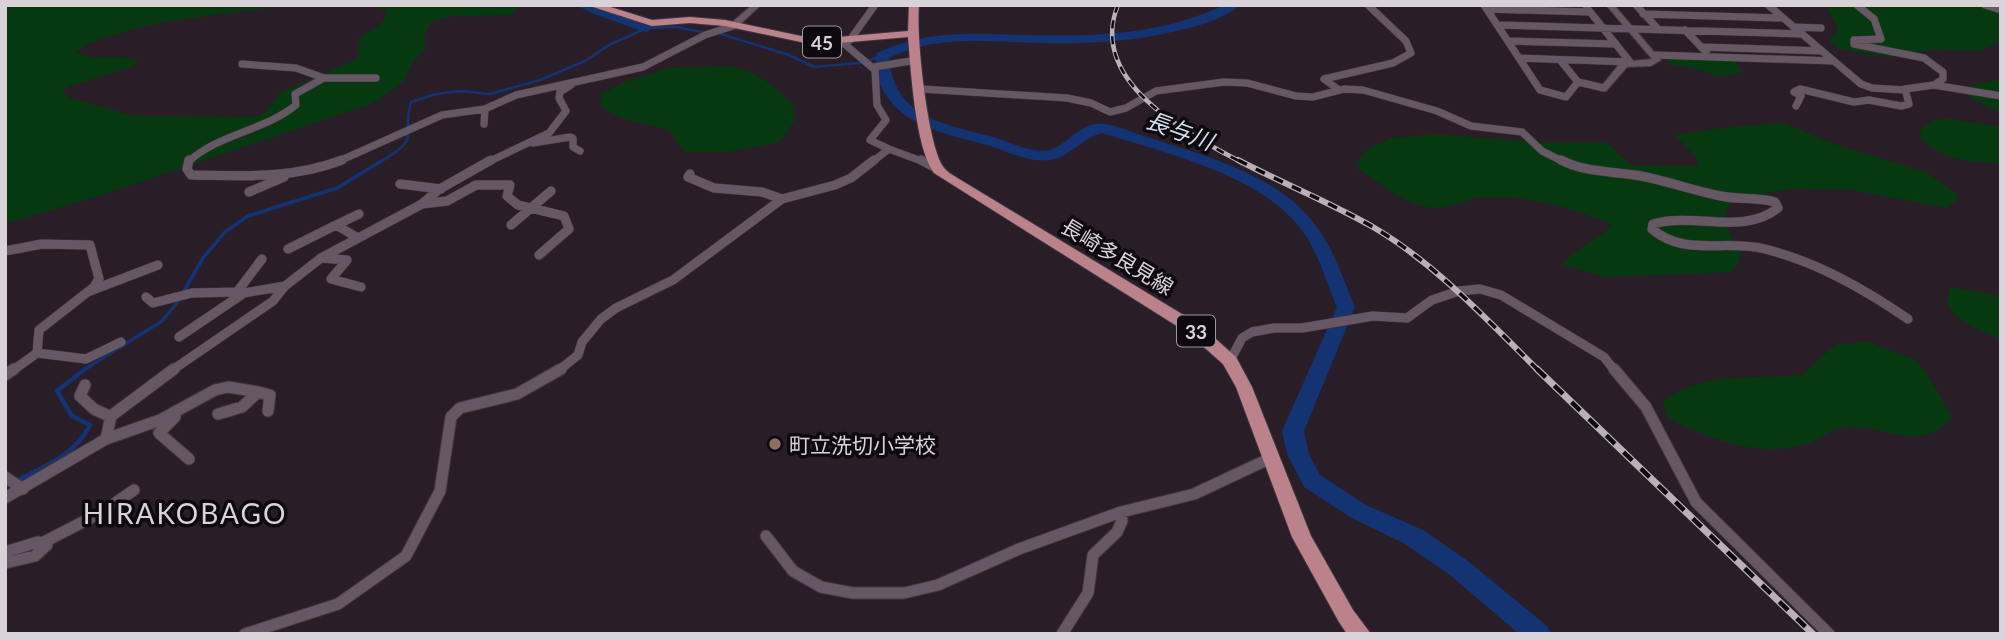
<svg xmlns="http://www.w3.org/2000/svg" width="2006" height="639" font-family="Lato,'Noto Sans JP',sans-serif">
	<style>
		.green { fill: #063910; fill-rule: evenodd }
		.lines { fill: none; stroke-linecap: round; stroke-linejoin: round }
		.stream-far2 { stroke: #133373; stroke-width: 2.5 }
		.stream-far1 { stroke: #133373; stroke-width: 3.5 }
		.stream { stroke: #133373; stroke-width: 4.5 }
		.river { fill: #133373; fill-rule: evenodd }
		.minor-far2-casing { stroke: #413840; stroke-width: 8 }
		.minor-far1-casing { stroke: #413840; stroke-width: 10 }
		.minor-casing { stroke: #413840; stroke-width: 13 }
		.tertiary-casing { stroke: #413840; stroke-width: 2 }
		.primary-casing { stroke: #413840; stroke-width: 2 }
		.minor-far2 { stroke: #655764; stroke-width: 7 }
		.minor-far1 { stroke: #655764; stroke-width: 9 }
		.minor { stroke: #655764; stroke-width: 11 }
		.tertiary { fill: #655764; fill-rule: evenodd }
		.primary { fill: #bc828c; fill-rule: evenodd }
		.rail-far2-casing { stroke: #b9b0b8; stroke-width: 4.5 }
		.rail-far1-casing { stroke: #b9b0b8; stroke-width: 6 }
		.rail-casing { stroke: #b9b0b8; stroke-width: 7 }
		.rail-far2 { stroke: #0e090e; stroke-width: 2.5; stroke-dasharray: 8; stroke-linecap: butt }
		.rail-far1 { stroke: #0e090e; stroke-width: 3.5; stroke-dasharray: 10; stroke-linecap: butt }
		.rail { stroke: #0e090e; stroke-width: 4.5; stroke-dasharray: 12; stroke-linecap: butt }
		.education-dot { fill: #8d6e63; stroke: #0e090e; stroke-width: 2.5 }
		.labels { text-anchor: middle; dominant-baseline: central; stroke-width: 7; stroke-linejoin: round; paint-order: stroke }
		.shield { fill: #0e090e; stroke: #9d969c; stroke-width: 2 }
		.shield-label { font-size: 19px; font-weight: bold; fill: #dad2d9 }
		.street-label { font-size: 21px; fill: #dad2d9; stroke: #0e090e }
		.poi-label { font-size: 21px; fill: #dad2d9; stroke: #0e090e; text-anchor: start }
		.water-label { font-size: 23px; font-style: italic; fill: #d2ddf0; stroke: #0e090e }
		.near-quarter-label { font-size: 28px; letter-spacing: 2px; fill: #dad2d9; stroke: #0e090e }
	</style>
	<rect width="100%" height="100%" fill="#291d28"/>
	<path class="green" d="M5 5H516L518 9 510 15 454 16 432 21 425 33V49L415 59 403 82 373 103 111 192 5 224ZM287 6 376 7 387 11C386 25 370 30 359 38V55L355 60 281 92 265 113 254 117 135 116 70 98 63 91 67 87 132 67 138 61C119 53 95 62 76 52 113 24 236 12 287 6Z
		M1826 5H2001V42L1979 51 1936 49 1888 57 1839 49 1829 42 1838 29Z
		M1665 57 1733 59 1743 72 1721 77 1687 66 1671 65Z
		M731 66C759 73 776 86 794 107V122L780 142 728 152H685L669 130 624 119 602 108 600 95 624 82 669 68Z
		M2001 78V113L1972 99 1967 92 1969 87Z
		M1945 118 2001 127V163C1972 163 1943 160 1921 139L1920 130 1932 121Z
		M1784 123 1837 145 1926 172 1957 195 1956 201 1947 208 1851 190 1790 189 1736 199 1725 212C1726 218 1726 225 1728 230 1737 250 1750 251 1731 272L1604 277 1563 265C1574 247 1599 242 1612 224 1567 207 1530 195 1481 198 1466 199 1449 209 1434 208 1404 206 1382 184 1358 169L1359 160 1369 148 1392 138 1437 134 1544 143H1607L1632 166H1700L1694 154 1675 135 1721 128Z
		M1950 287 2001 296V340C1987 333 1952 320 1948 304 1947 299 1949 293 1950 287Z
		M1869 342 1915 360 1926 372 1952 417C1919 456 1882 422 1841 428 1829 430 1818 441 1806 444 1758 459 1710 439 1667 418L1663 402C1699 371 1757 379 1802 375L1836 344Z"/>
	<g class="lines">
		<path class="stream-far2" d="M718 33 789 55 814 67 860 63 882 56
			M380 162C424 136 400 139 411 102L436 94 460 91 490 94 540 80 585 61 609 45 647 28 677 27 706 33"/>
		<path class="stream-far1" d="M82 371 162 321 177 303 203 258 225 232 248 216 337 188 383 160"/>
		<path class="stream" d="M16 481C46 466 74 456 90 425L72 416 57 391 85 369"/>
		<path class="river" d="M576 5C595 5 639 16 653 28L647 32 642 31 594 14Z
			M1224 5H1240C1225 18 1200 26 1181 30 1137 41 1093 44 1048 43 993 43 939 33 889 58 895 120 947 124 997 138 1013 143 1032 154 1049 150 1068 146 1080 120 1105 124 1120 126 1136 134 1150 138 1206 156 1275 174 1313 222 1333 246 1343 279 1355 307L1304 431 1309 454 1320 475 1366 505 1423 530 1468 561 1547 626 1551 634H1519L1450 575 1405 544 1350 517 1304 487 1301 481 1287 454 1282 431 1337 307C1326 282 1318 251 1301 229 1259 174 1165 153 1102 133 1082 138 1070 157 1050 160 1029 163 1007 151 987 145 948 134 898 127 880 84 876 75 874 62 877 53 925 30 972 33 1024 35 1092 37 1162 35 1224 5Z"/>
		<g class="minor-far2-casing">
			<path id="minor-far2" d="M1484 5 1540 90 1566 97 1578 82 1560 60
				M1636 5 1658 29
				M1768 5 1861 84 1872 88 1905 90
				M1857 5 1874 19 1881 39 1854 40V44L1924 58 1943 72V79L1934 85
				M1985 5 2001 10
				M1587 8 1630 62
				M1487 9 1590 12
				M1643 14 1783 18
				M1498 25 1802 34
				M1794 27 1821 28
				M1685 30 1706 52
				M850 40 875 5
				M841 41 875 70 877 105 886 120 870 140 889 149
				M1508 41 1616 44
				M1702 47 1822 51
				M1655 55 1834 61
				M1519 58 1630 62
				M242 64 296 68 324 78H376
				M874 67 917 60
				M1578 82 1604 88
				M921 89 1067 98 1091 103 1110 112 1126 108 1156 91 1224 82 1247 83 1296 96 1313 97 1344 89 1363 90 1437 111 1471 126 1522 132 1542 151 1564 162
				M1339 90 1324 79 1393 63 1411 53 1406 41 1368 5
				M1796 106 1801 96 1794 92 1800 89 1854 102 1869 100 1901 106 1909 104 1905 89 1934 85 2001 96
				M484 124 485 109
				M533 143 570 137 573 138V147L580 151
				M188 162C218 134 264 131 296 105L295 94 324 78
				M337 162 442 115 485 109 516 95 643 67 705 35 733 26
				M488 162 549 133 566 111 559 98 560 92 571 85
				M872 162 889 149 924 162"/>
		</g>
		<g class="minor-far1-casing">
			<path id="minor-far1" d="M189 160 187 169 191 175C243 176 293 179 342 160
				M921 160 938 169
				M1561 160C1586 173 1614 171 1641 176 1668 181 1694 191 1721 196 1740 200 1757 197 1775 202L1778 208C1743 236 1692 212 1653 224L1652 229C1684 257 1724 239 1765 249 1817 262 1864 289 1908 319
				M690 174 688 177 714 188 762 192 782 199
				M400 184 441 189
				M249 192 284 177
				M422 204 447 201 476 185H510L507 196 518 205 564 216 569 229 539 255
				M511 225 551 191
				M358 238 336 225 359 214
				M288 249 336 225
				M5 251 42 244 90 245 99 279 94 287 39 330 37 353 12 371
				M322 258 347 260 331 279 361 287
				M90 291 158 265
				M241 292H237L262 259
				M146 297 153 303 192 293 237 292
				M179 337 244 293 285 286
				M37 353 86 359 121 342
				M1230 361 1242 338 1252 332 1274 328H1302L1373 316 1407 318 1432 300 1459 291 1480 289 1501 295 1604 357 1615 371
				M171 371 273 301 285 286 321 258 422 204 438 190 491 160
				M558 371 578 355 582 342 601 319 616 308 673 280 782 199 835 185 851 178 874 160"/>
		</g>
		<g class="minor-casing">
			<path id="minor" d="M1614 369 1646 407 1696 502 1829 634
				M5 375 14 369
				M85 385 80 396 94 409 111 417
				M258 392 270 395 268 411
				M175 417 159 433 189 459
				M106 439 160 420 215 390 228 387 258 392 242 407 218 414
				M5 477 23 489
				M5 498 106 439 111 416 174 369
				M766 536 793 571 821 587 853 593H904L938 585 1019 549 1121 512 1194 494 1271 458
				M44 542 102 512 134 490
				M5 552 38 542 47 545 35 556 5 563
				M245 634 338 604 406 556 440 491 451 417 460 408 517 394 561 369
				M1062 634 1088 593 1093 555 1117 532 1122 521 1121 512"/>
		</g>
		<g class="tertiary-casing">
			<path id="tertiary" d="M752 5H761L736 28H730V24Z
				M1606 5H1614L1661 60 1651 66 1627 67 1607 90 1604 91 1600 88 1621 62 1652 59Z"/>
		</g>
		<g class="primary-casing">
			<path id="primary" d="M587 5H604L652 20 690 17 725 20 815 39 908 31 909 5H919C916 37 927 138 942 165 946 172 953 175 959 179L1200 325 1236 357 1252 387 1311 536 1353 610 1371 634H1347L1339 622 1292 537 1236 387 1223 364 1188 333 934 173C915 147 911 71 908 37L815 45 725 26 690 23 652 26Z"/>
		</g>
		<use href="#minor-far2" class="minor-far2"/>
		<use href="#minor-far1" class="minor-far1"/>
		<use href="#minor" class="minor"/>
		<use href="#tertiary" class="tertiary"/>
		<use href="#primary" class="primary"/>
		<g class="rail-far2-casing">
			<path id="rail-far2" d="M1118 5C1087 81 1186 133 1241 162"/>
		</g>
		<g class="rail-far1-casing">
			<path id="rail-far1" d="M1238 160C1282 183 1329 202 1373 227 1436 264 1487 320 1539 371"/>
		</g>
		<g class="rail-casing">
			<path id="rail" d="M1537 369 1813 634"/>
		</g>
		<use href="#rail-far2" class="rail-far2"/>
		<use href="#rail-far1" class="rail-far1"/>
		<use href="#rail" class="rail"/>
	</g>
	<circle class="education-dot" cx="775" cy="444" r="7"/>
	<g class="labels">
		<g class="shield">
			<rect x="803" y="26.5" width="38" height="31" rx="5"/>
			<rect x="1177" y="315.5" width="38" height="31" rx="5"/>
		</g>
		<g class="shield-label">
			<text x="822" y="42">45</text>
			<text x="1196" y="331">33</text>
		</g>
		<g class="street-label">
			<text transform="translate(1118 256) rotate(31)">長崎多良見線</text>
		</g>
		<g class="poi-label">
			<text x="789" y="444">町立洗切小学校</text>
		</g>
		<g class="water-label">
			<text transform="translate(1180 130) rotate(20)">長与川</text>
		</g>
		<g class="near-quarter-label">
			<text x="185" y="513">HIRAKOBAGO</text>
		</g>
	</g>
	<rect width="2006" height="639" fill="none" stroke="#dad2d9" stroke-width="14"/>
</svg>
